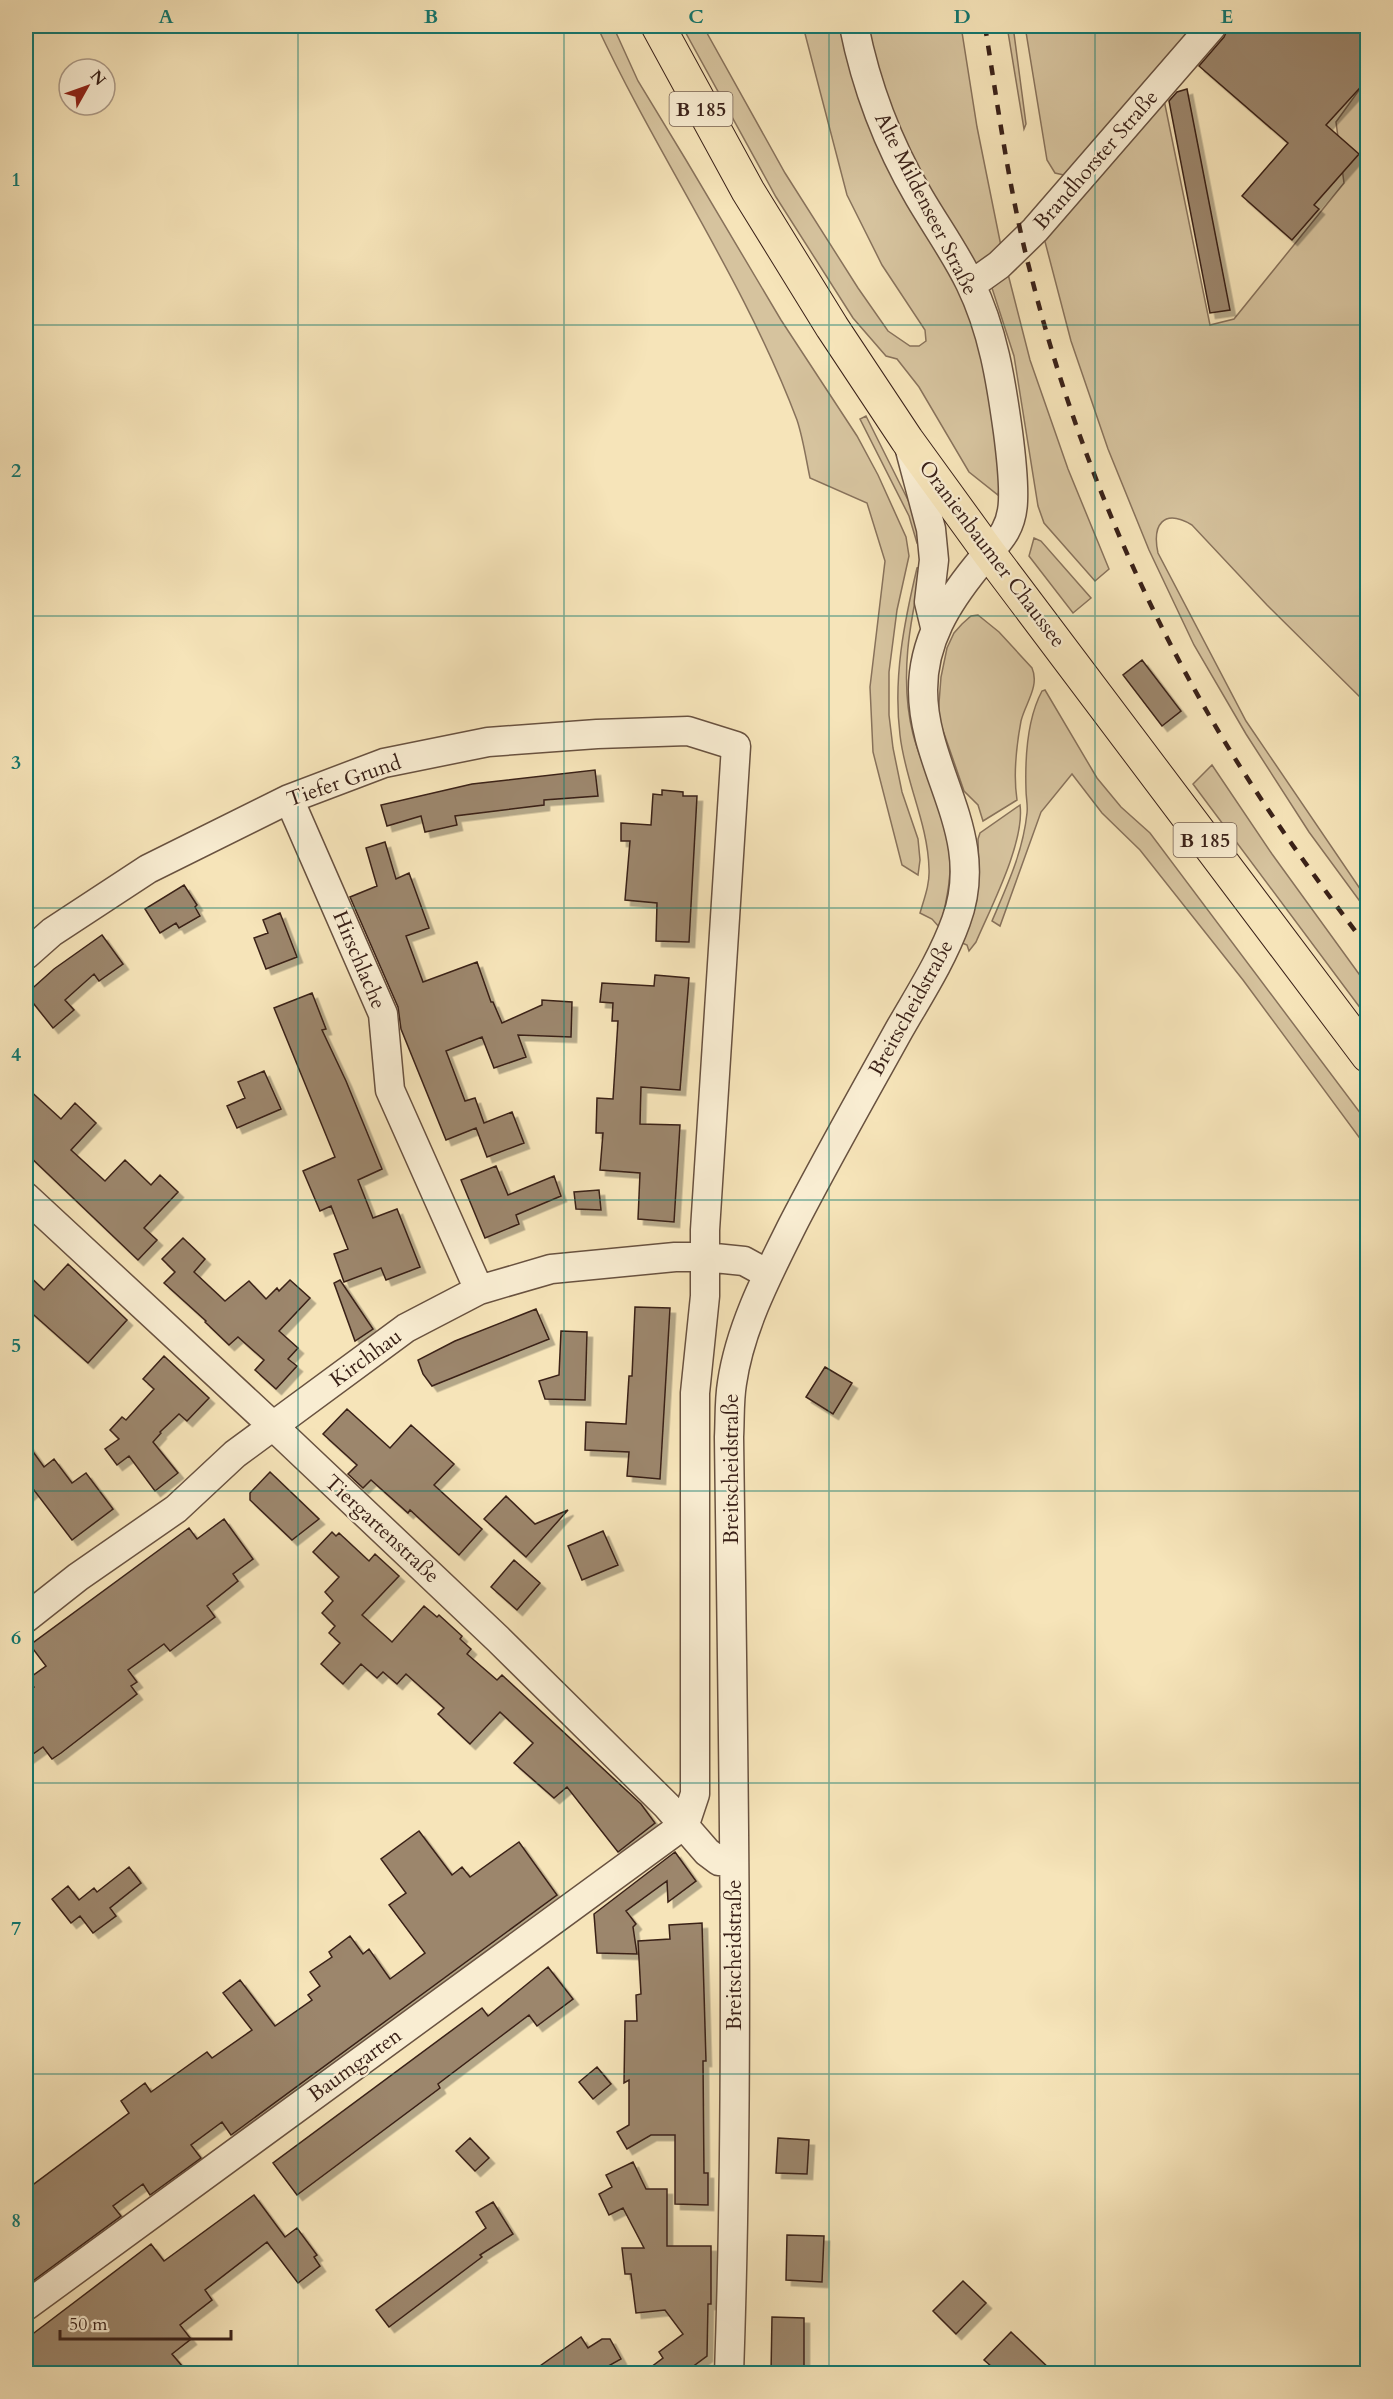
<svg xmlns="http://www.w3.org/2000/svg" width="1393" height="2399" font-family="Cardo,serif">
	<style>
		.green { fill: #d6c39e; stroke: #88725b; stroke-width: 1.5 }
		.building { fill: #9c866c; stroke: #3a2118; stroke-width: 1.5; filter: url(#shadow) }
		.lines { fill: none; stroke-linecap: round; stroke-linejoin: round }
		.minor-casing { stroke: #695240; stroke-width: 31 }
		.major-casing { stroke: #3a2118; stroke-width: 35 }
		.minor { stroke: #f9edd2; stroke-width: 28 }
		.major { stroke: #f6e4b9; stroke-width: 33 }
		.rail { stroke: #3a2118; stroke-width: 4.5; stroke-dasharray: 10 10; stroke-linecap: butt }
		.grid { fill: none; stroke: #0f766e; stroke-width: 1.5; stroke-opacity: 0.55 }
		.labels { text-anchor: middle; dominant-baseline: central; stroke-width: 4.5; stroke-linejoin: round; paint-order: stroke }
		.shield { fill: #f9edd2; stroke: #735e50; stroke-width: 1.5 }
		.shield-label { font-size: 20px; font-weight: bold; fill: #3a2118 }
		.street-label { font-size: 21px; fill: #3a2118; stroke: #f9edd2 }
		.neatline { fill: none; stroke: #0f766e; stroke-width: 2 }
		.grid-label { font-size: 20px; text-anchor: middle; font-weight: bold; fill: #0f766e }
	</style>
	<defs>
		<filter id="shadow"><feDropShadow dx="5.5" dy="5.5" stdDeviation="0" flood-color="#0004"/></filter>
	</defs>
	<rect width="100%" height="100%" fill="#f6e4b9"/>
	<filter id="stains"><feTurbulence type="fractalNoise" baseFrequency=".00333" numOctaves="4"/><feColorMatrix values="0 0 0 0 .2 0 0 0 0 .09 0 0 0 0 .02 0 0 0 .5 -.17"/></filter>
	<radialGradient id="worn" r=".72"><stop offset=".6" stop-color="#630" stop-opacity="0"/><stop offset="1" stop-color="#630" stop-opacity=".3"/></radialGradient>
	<path class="green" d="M597 26H613L638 81 686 160 781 320 857 436 878 475 906 537 909 556 897 610 889 672V715L893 748 902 792 918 839 920 860 918 875 902 865 873 752 870 687 885 561 867 503 810 478C806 459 803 438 797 420 745 282 659 159 597 26Z
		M682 26H703L785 173 858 288 888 331 910 346H919L926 341 925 330 882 265 847 195 803 26H961L977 127 1002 251 987 265 971 262V314L989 374 1002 471 998 495 969 472 919 387 897 359 886 356 853 318 776 197Z
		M1007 26H1013L1026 124 1024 129Z
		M1025 26H1200L1068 176 1055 173 1047 160Z
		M1367 79V704L1267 605 1192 525C1163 508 1152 525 1158 553L1246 721 1367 899V911L1309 832 1246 734 1194 645 1149 550 1108 449 1071 341 1043 234 1163 95 1210 325 1234 319 1344 183 1336 122Z
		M1008 274 1030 360 1068 469 1109 569 1095 581 1044 523 1038 506 1014 356 992 288Z
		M866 416 911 506 922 547 917 543 909 516 860 419Z
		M1034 538 1041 541 1091 598 1073 613 1029 556Z
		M922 567C910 622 899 678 913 734 922 769 942 802 948 838 954 869 947 899 940 928L932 919 920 913C924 899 930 884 929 869 928 823 905 781 900 735 893 678 904 623 917 568Z
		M978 615 999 632 1032 668C1040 686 1025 704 1021 721 1016 748 1013 774 1017 800L983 821 978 805 964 791 938 716 941 677 947 648 954 633 962 624 971 616Z
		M1045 690 1097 778 1121 807 1150 833 1367 1122V1148L1243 980 1140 850 1102 813 1072 774 1041 812 1000 926 992 921C1007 886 1023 852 1027 813 1028 805 1026 798 1026 790 1025 759 1027 719 1042 691Z
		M1212 765 1272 854 1367 985V1017L1193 784Z
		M1020 805C1025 842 991 907 976 942L969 951 967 945 960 942 976 897 979 875 978 839 980 833Z"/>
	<path class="building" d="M1229 26H1368V79L1326 125 1359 154 1314 205 1319 209 1292 240 1242 196 1288 143 1199 66 1224 37Z
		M1187 89 1230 310 1210 313 1169 101 1177 92Z
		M1142 660 1181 711 1162 726 1123 675Z
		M595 770 598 796 544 800V805L455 816 457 825 425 832 421 816 387 826 381 805 472 784Z
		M662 790 683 792V796H697L689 942 656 941 657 903 625 900 630 841H621V823L651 825 653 794 662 795Z
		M385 842 396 879 409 873 429 928 406 936 423 982 477 962 491 1002H493L502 1023 542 1005V1000L572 1002 571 1037 518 1035 526 1057 494 1068 482 1037 446 1051 465 1101 475 1098 484 1123 512 1112 524 1143 487 1157 476 1128 446 1140 401 1029 398 1007 350 897 377 886 366 848Z
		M184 885 197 905 195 907 200 916 179 928 176 923 160 933 145 909Z
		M280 913 297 957 266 969 254 938 268 933 263 920Z
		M102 935 123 964 99 981 94 974 65 1000 74 1010 53 1028 26 994 54 969Z
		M655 975 689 978 680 1090 641 1087 640 1124 680 1125 674 1222 638 1219 640 1173 600 1170 603 1133H596L597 1098 613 1099 618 1021H612L613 1003 600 1002 602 983 654 986Z
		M312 993 326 1029 322 1030 346 1081 382 1169 358 1180 373 1218 397 1209 420 1267 386 1280 381 1268 344 1282 334 1254 348 1249 331 1206 320 1211 303 1171 335 1157 274 1008Z
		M264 1071 281 1109 237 1128 227 1106 245 1098 238 1082Z
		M26 1087 61 1119 75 1103 96 1123 71 1150 105 1181 125 1160 151 1185 160 1175 178 1192 144 1228 157 1240 138 1260 26 1153Z
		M496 1166 508 1195 554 1176 561 1196 516 1215 519 1224 485 1238 461 1180Z
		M599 1190 601 1210 576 1209 574 1192Z
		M183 1238 205 1259 194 1272 225 1301 249 1281 266 1299 277 1288 279 1291 290 1280 310 1298 279 1331 298 1348 288 1359 297 1366 276 1389 255 1370 264 1360 238 1337 229 1345 205 1322 206 1321 164 1283 175 1272 162 1259Z
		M68 1264 127 1320 88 1363 26 1308V1273L44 1290Z
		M340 1280 373 1329 355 1341 334 1283Z
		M635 1307 670 1308 660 1479 627 1476 629 1452 585 1450 586 1422 626 1424 629 1376H632Z
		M536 1309 549 1339 432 1386 423 1374 418 1360 455 1341Z
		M561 1331 587 1332 585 1400 545 1399 539 1381 559 1375Z
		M164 1356 209 1398 187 1421 179 1414 160 1432 161 1433 153 1442 178 1473 155 1491 129 1456 117 1465 105 1449 119 1439 110 1430 122 1417 126 1420 154 1389 143 1379Z
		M825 1367 852 1383 833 1414 806 1397Z
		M347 1409 390 1448 411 1425 454 1464 434 1485 482 1529 459 1555 410 1510 408 1513 371 1480 363 1488 348 1474 357 1465 323 1434Z
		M26 1442 44 1467 54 1459 72 1483 86 1473 113 1509 72 1540 34 1490 26 1497Z
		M270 1472 319 1519 292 1540 250 1500V1493Z
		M506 1496 535 1524 568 1510 526 1557 484 1519Z
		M224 1519 253 1559 233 1574 238 1581 207 1606 215 1617 170 1651 164 1644 128 1670 137 1682 131 1686 137 1694 61 1753 52 1759 43 1747 26 1759V1693L34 1687 28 1679 46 1666 30 1645 189 1528 197 1539Z
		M603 1531 618 1565 582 1580 568 1546Z
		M332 1532 336 1536 339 1533 369 1561 375 1554 399 1576 362 1615 392 1642 424 1606 437 1617 439 1615 462 1636 460 1639 471 1649 467 1654 497 1680 502 1675 641 1804 655 1823 618 1852 567 1787 554 1798 514 1763 533 1743 500 1712 470 1744 438 1714 444 1708 406 1674 397 1684 383 1672 377 1678 361 1664 343 1684 321 1664 340 1643 329 1633 335 1626 322 1613 333 1601 325 1592 339 1577 313 1552Z
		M514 1560 540 1583 517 1610 491 1587Z
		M419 1831 452 1875 462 1867 470 1877 519 1842 557 1895 231 2135 222 2122 191 2145 201 2158 150 2195 143 2184 113 2206 121 2216 26 2286V2190L129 2113 121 2101 145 2083 151 2092 207 2052 212 2058 252 2030 223 1993 240 1980 275 2026 312 2000 308 1995 320 1986 310 1972 332 1957 329 1952 350 1936 363 1954 369 1949 390 1979 425 1953 389 1905 406 1893 381 1859Z
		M675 1852 696 1881 668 1902 667 1881 626 1911 636 1924 633 1927 637 1954 597 1953 594 1914Z
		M129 1867 141 1883 110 1908 116 1916 93 1933 80 1916 71 1923 52 1899 68 1886 79 1900 94 1888 97 1892Z
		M702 1923 706 2061H703L704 2173H708V2205L675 2204V2135H651L627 2149 617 2132 629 2125V2080L624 2083 625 2021H637L636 1995 641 1994 638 1941 670 1939 669 1925Z
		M548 1967 573 1999 537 2026 529 2015 438 2084 440 2088 297 2195 273 2163 482 2008 488 2016Z
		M597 2067 611 2084 593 2099 579 2082Z
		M470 2138 489 2158 475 2171 456 2151Z
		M778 2138 809 2140 807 2174 776 2173Z
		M633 2162 646 2189H667V2246H711V2304H708L707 2356 684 2373H643L663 2358 659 2352 683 2334 665 2310 636 2313 631 2274H625L622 2248H644L623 2208 609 2215 599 2194 612 2187 606 2175Z
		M254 2195 285 2237 297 2228 317 2255 314 2257 320 2266 298 2283 267 2242 205 2290 212 2300 180 2325 191 2339 172 2354 188 2373H26V2339L151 2244 164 2261Z
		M493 2202 513 2234 480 2255 482 2257 389 2327 376 2310 486 2228 476 2212Z
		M787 2235 824 2236 822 2282 786 2280Z
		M963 2281 986 2303 956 2334 933 2311Z
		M772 2317 804 2318V2373H771Z
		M1011 2332 1054 2373H999L984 2360Z
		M581 2337 588 2348 602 2339H610L621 2359 596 2373H530Z"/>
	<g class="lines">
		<g class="minor-casing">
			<path id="minor" d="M971 285 999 265 1035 230 1212 26
				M910 450 931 529 934 560 929 602 935 627
				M289 799 383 1014 390 1090 479 1290
				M26 955 52 932 148 869 289 799 384 763 488 742 597 734 688 731 736 746 705 1230V1296L695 1393V1794L685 1824 26 2306
				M26 1197 273 1426 498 1639 667 1806 707 1852 719 1861 733 1862
				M26 1618 78 1577 176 1509 235 1454 406 1328 479 1290 551 1269 675 1257H705L744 1261 768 1274
				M729 2374C740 2062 733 1749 729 1437 730 1419 729 1401 732 1383 740 1328 767 1276 792 1226 826 1160 863 1095 899 1030 919 995 942 960 956 921 988 835 923 771 923 690 923 641 947 603 977 566 996 543 1012 532 1013 501 1014 478 1011 455 1008 432 1001 381 993 330 970 283 956 254 936 226 919 197 888 144 866 86 854 26"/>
		</g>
		<g class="major-casing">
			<path id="major" d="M658 26 748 191 832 327 907 440 989 553 1368 1056"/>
		</g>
		<use href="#minor" class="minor"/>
		<use href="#major" class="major"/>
		<path class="rail" d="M985 26C998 107 1009 190 1030 271 1069 428 1131 581 1213 722 1259 801 1313 875 1368 948"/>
	</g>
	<path class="grid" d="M298 26V2374M564 26V2374M829 26V2374M1095 26V2374M26 325H1368M26 616H1368M26 908H1368M26 1200H1368M26 1491H1368M26 1783H1368M26 2074H1368"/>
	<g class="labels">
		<g class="shield">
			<rect x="669.5" y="92" width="63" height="34" rx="4.5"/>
			<rect x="1173.5" y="823" width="63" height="34" rx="4.5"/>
		</g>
		<g class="shield-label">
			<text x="701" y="109">B 185</text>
			<text x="1205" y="840">B 185</text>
		</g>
		<g class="street-label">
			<text transform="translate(1096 160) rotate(-49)">Brandhorster Straße</text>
			<text transform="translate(926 204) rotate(63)">Alte Mildenseer Straße</text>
			<text transform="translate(992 554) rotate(53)">Oranienbaumer Chaussee</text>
			<text transform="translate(344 781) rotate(-19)">Tiefer Grund</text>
			<text transform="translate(359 960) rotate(67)">Hirschlache</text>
			<text transform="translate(911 1008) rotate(-61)">Breitscheidstraße</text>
			<text transform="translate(366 1358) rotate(-36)">Kirchhau</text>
			<text transform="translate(731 1469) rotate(-90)">Breitscheidstraße</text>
			<text transform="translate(382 1529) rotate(43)">Tiergartenstraße</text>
			<text transform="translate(734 1955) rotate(-90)">Breitscheidstraße</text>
			<text transform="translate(355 2065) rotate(-36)">Baumgarten</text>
		</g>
	</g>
	<rect width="1393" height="2399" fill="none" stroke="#f6e4b9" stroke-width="66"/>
	<g transform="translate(87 87) rotate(50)"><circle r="28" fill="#f9edd2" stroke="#ad9b88" stroke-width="1.5"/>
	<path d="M0-4.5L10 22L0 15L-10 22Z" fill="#8f2418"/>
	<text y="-9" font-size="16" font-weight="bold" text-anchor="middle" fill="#3a2118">N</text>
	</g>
	<path d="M60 2330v9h171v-9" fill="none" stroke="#3a2118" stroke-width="3"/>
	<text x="69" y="2330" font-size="18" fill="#3a2118" stroke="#f9edd2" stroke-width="4.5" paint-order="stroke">50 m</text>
	<rect x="33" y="33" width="1327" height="2333" class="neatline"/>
	<g class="grid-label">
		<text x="166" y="23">A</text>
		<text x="431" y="23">B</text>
		<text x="696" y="23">C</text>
		<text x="962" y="23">D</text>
		<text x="1227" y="23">E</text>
		<text x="16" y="186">1</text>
		<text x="16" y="477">2</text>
		<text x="16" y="769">3</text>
		<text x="16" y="1061">4</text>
		<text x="16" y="1352">5</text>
		<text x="16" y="1644">6</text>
		<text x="16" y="1935">7</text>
		<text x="16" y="2227">8</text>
	</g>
	<rect width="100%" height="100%" filter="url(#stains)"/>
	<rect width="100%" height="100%" fill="url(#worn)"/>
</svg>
